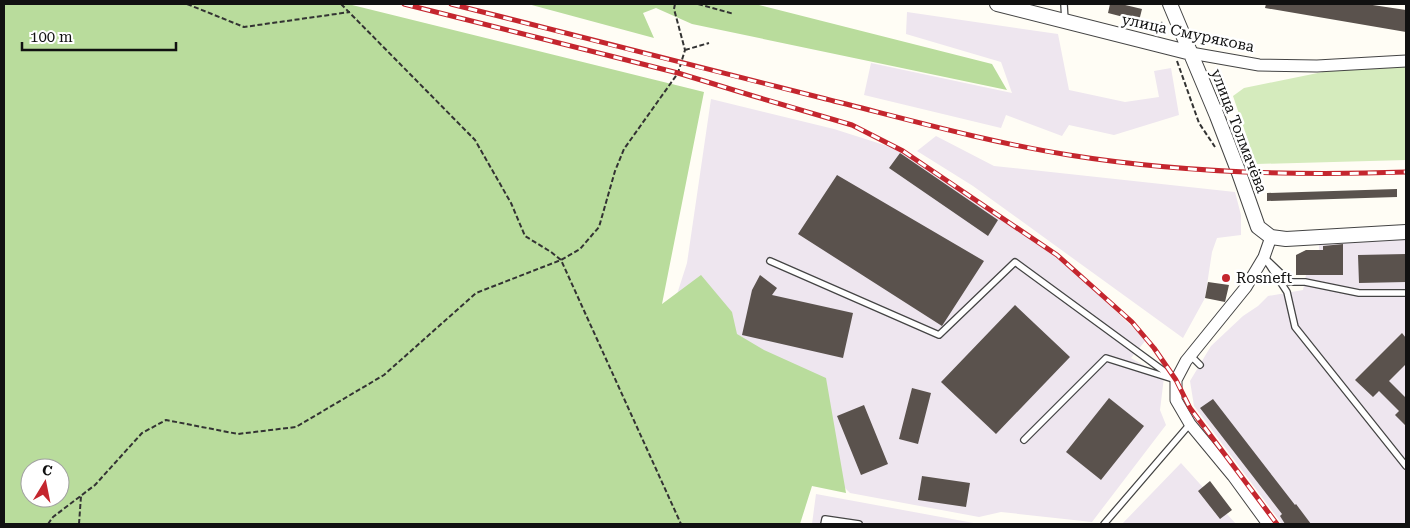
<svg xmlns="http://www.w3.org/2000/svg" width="1410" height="528" font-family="'Roboto Serif',serif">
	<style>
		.industrial { fill: #eee6ef }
		.green { fill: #d5ebbd }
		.forest { fill: #b9dc9c; fill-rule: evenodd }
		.building { fill: #5a524d }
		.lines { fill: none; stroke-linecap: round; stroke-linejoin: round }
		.service-casing { stroke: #444; stroke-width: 8 }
		.minor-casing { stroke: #444; stroke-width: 13 }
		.tertiary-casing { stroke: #444; stroke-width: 16 }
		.path { stroke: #333; stroke-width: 2; stroke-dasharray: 5 2.5; stroke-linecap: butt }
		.service { stroke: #fff; stroke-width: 5.5 }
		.minor { stroke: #fff; stroke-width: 11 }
		.tertiary { stroke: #fff; stroke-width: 14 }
		.rail-casing { stroke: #c4262e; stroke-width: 5 }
		.rail { stroke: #fff; stroke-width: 3; stroke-dasharray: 9; stroke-linecap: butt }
		.poi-dot { fill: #c4262e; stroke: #fff; stroke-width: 2 }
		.labels { text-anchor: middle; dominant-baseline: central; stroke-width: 5; stroke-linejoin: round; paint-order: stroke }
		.street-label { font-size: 15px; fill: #111; stroke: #fff }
		.poi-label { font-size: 15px; fill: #111; stroke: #fff; text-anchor: start }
	</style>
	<rect width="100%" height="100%" fill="#fffdf5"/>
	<path class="industrial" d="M907 12 1058 34 1069 90 1125 102 1159 97 1154 71 1171 68 1179 115 1114 135 1069 125 1062 136 1006 115 1001 128 864 95 871 63 1012 93 1001 62 906 34Z
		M711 99 834 129 903 151 1057 255 1146 340 1131 358 1164 377 1160 410 1166 425 1092 522 1001 512 979 517 850 493 671 313 687 263Z
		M936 136 994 166 1235 192 1241 215V235L1217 238 1212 252 1205 298 1183 338 973 186 917 151Z
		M1406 238V524H1282L1194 406 1190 381 1211 346 1243 316 1258 306 1268 296 1303 290 1306 275 1319 262V240Z
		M1181 463 1236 524H1122Z
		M816 494 979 524H812Z"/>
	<path class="green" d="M1406 55V160L1256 164 1233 96 1244 88Z"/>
	<path class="forest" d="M4 4H348L704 92 662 304 701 275 732 312 737 334 764 350 826 378 846 493 812 486 800 524H4ZM30 468H60V498H30Z
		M528 4H755L992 64 1007 90 692 24 656 8 643 13 654 38Z"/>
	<path class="building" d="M1110 4H1121L1142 9 1139 21 1108 13Z
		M1266 4H1366L1406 10V32L1265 8Z
		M900 153 998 220 988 236 889 168Z
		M837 175 984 261 942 326 798 234Z
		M1397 189V197L1267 201V193Z
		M1343 244V275H1296V255L1306 250H1323V246Z
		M1406 254V282L1359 283 1358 255Z
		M760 275 777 288 772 295 853 313 843 358 742 335 752 290Z
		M1208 282 1229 285 1225 302 1205 298Z
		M1015 305 1070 357 996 434 941 382Z
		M1402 333 1406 338V364L1389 381 1406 398V426L1395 415 1399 411 1379 391 1373 397 1355 380Z
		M912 388 931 393 918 444 899 439Z
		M1109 398 1144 426 1101 480 1066 452Z
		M1213 399 1295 505 1296 504 1311 524H1285L1280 516 1282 514 1200 408Z
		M864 405 888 464 861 475 837 416Z
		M922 476 970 483 966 507 918 500Z
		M1210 481 1232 510 1220 519 1198 491Z"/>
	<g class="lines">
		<g class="service-casing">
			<path id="service" d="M1064 4 1065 21
				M770 261 939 335 1015 262 1176 380 1106 358 1024 440
				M1406 293H1359L1305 282H1290L1264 257 1287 292 1295 327 1406 466
				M1190 355 1200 365
				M824 524 825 519 859 524
				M1104 524 1190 424"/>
		</g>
		<g class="minor-casing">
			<path id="minor" d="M1191 53 1259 65 1317 66 1406 61
				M1268 524 1233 476 1190 424 1176 400V380L1186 361 1246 287 1264 257 1271 237"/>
		</g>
		<g class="tertiary-casing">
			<path id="tertiary" d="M997 4 1191 53
				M1170 4 1217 116 1239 173 1258 227 1271 237 1286 239 1406 232"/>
		</g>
		<path class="path" d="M187 4 244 27 350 12
			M341 4 475 140 511 203 525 236 551 252 561 260 681 524
			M698 4 734 14
			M1144 28 1158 26 1163 22
			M685 50 709 43
			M1177 61 1199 123 1215 147
			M48 524 53 517 95 485 142 433 166 420 238 434 296 427 384 375 476 293 561 260 580 249 599 227 615 171 624 149 678 73 685 50 674 9 675 4
			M79 524 81 496"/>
		<use href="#service" class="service"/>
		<use href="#minor" class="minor"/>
		<use href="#tertiary" class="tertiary"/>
		<g class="rail-casing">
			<path id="rail" d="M404 4 678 73 750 95 852 125 903 151 1057 255 1132 322 1154 348 1176 380 1190 408 1277 524
				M451 4C576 36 701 68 826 99 906 119 987 142 1069 155 1181 173 1293 176 1406 172"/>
		</g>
		<use href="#rail" class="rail"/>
	</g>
	<circle class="poi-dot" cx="1226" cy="278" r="5"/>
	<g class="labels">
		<g class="street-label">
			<text transform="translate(1188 33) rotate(12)">улица Смурякова</text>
			<text transform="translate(1239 131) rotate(69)">улица Толмачёва</text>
		</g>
		<g class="poi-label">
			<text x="1236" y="278">Rosneft</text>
		</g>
	</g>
	<rect width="1410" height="528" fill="none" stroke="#111111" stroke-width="10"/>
	<g transform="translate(45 483) rotate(10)"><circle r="24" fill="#ffffff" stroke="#a0a0a0"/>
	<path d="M0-4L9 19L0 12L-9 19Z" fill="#c4262e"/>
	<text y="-8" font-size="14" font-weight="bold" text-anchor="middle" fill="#111111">С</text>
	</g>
	<path d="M22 42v8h154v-8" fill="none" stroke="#111111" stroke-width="2.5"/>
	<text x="30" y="42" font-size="15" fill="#111111" stroke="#ffffff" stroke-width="4" paint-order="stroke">100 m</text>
</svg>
